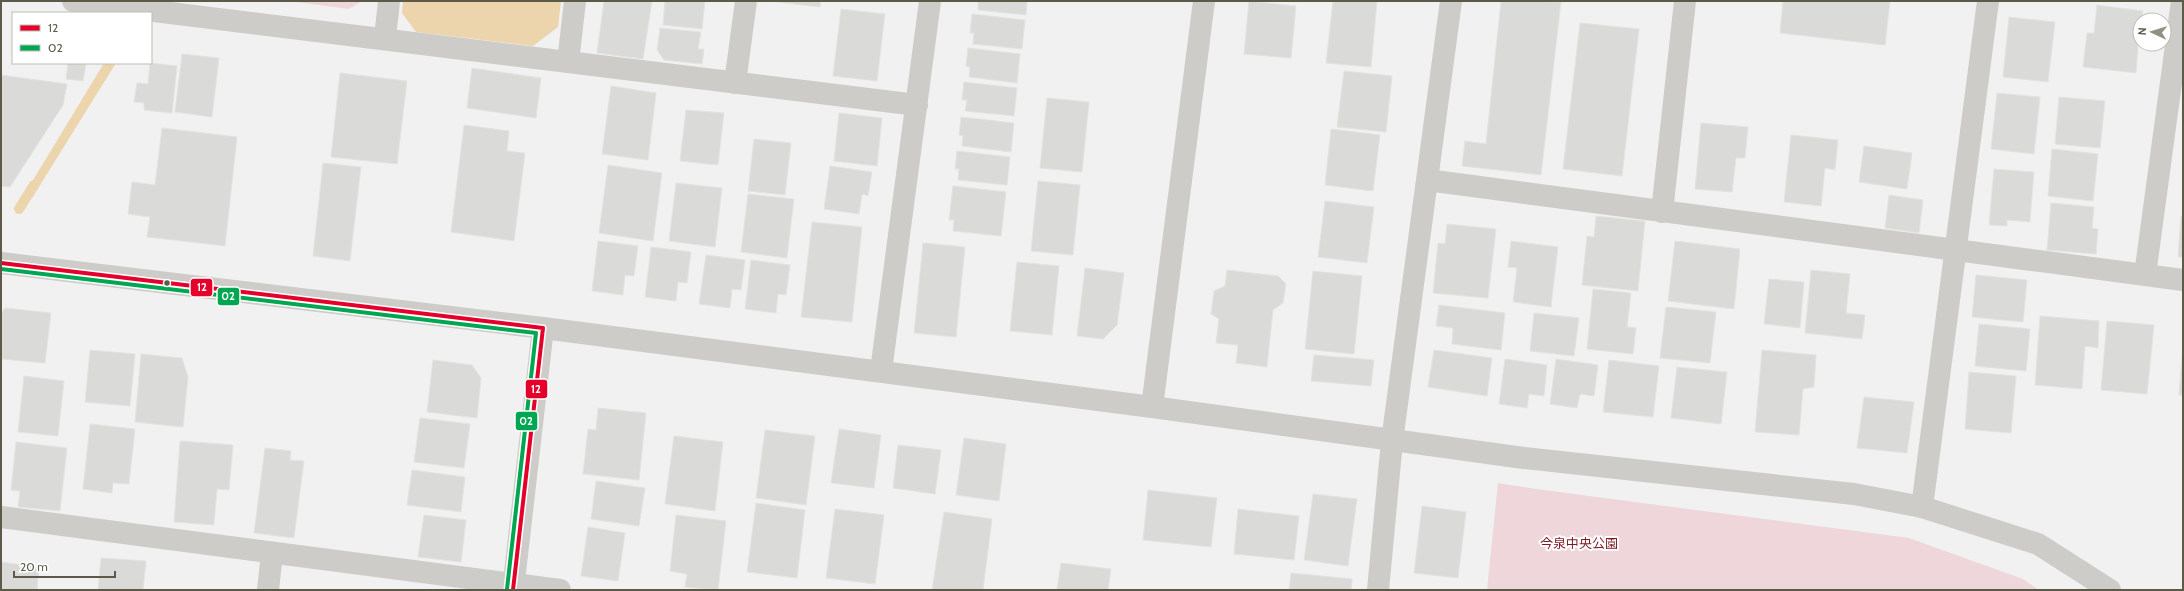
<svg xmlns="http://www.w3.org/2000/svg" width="2184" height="591" font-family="Cabin,'Noto Sans JP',sans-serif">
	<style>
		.green { fill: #efd6db }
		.water { fill: #ecd4ac }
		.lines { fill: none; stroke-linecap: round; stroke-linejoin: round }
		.stream { stroke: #ecd4ac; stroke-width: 10 }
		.building { fill: #dadad9; stroke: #e3e4e2 }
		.minor { stroke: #cdccc8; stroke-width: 22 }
		.tertiary { stroke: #cdccc8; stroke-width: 22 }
		.bus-1-casing { stroke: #fff; stroke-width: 7 }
		.bus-2-casing { stroke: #fff; stroke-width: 7 }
		.bus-1 { stroke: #e4002b; stroke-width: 4 }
		.bus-2 { stroke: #00a651; stroke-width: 4 }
		.bus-dot { fill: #5d5b48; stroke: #fff; stroke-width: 1.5 }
		.labels { text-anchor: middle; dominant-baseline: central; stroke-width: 4; stroke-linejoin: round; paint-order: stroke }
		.park-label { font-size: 13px; fill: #7e1a22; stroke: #fff }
		.line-badge { stroke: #fff; stroke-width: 1.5 }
		.badge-label { font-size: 11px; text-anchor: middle; font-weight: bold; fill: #fff }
	</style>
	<rect width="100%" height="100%" fill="#f1f1f1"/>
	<path class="green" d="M288 1H362L349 9Z
		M1498 483 1536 489 1909 538 2023 579 2039 590H1487Z"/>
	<path class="water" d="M403 1H561L558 27 533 46 416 32 402 13Z
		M104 63H116L32 198 24 195Z"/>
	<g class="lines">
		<path class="stream" d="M19 209 34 185"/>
	</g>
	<path class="building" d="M604 1H652L643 59 597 53Z
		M665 1H705L702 29 663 25Z
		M768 1H821L820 7Z
		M978 1H1027L1026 15 978 10Z
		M1249 1 1296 6 1291 58 1244 54Z
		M1333 1H1377L1371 67 1326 63Z
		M1501 1 1561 2 1541 175 1462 166 1465 141 1486 144Z
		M1783 1H1890L1885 45 1780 33Z
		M2097 5 2143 11 2142 20H2140L2136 73 2083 67 2087 33H2094Z
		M841 9 885 14 877 81 833 76Z
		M972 14 1025 20 1022 49 973 44 974 33H970Z
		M2009 17 2055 22 2048 82 2003 77Z
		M1580 23 1639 29 1622 176 1563 169Z
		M660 28 701 32 698 49H704L702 64 664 60 657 50Z
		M968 48 1020 54 1017 83 969 77 970 67 966 66Z
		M182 54 219 58 212 117 175 112Z
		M68 63H86L83 81 66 79Z
		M150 63 177 66 172 113 144 110V103L134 102 137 83 148 84Z
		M472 68 541 78 536 118 467 108Z
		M1344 71 1392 76 1386 132 1337 127Z
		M340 73 407 81 397 164 331 157Z
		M1 75 67 84 63 105 10 187 1 186Z
		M964 82 1017 88 1014 116 965 111 967 100H962Z
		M611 86 656 93 648 160 602 154Z
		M1997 93 2040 97 2034 154 1991 149Z
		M2059 97 2105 101 2100 148 2055 144Z
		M1047 98 1089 102 1082 172 1040 168Z
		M686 110 724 113 718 165 680 161Z
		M839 113 882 118 877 166 834 161Z
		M961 117 1014 123 1011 152 962 146 963 136 959 135Z
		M1701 123 1748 127 1745 158H1736L1732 192 1695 189Z
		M464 125 509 131 507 151 525 153 514 241 451 232Z
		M162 128 237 137 225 246 147 237 150 217 128 214 132 182 155 185Z
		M1331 129 1380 135 1373 191 1325 185Z
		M1791 135 1838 140 1835 170 1825 168 1821 206 1784 202Z
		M754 139 791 143 785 195 748 191Z
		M1864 146 1912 153 1907 189 1859 182Z
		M2052 149 2098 154 2093 201 2048 196Z
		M957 151 1010 157 1007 185 958 180 959 169H955Z
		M323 163 361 167 350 261 313 256Z
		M608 165 662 173 653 241 599 233Z
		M830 166 872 172 868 196 862 194 859 214 824 209Z
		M1994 169 2034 172 2030 222 2007 220V226L1989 225Z
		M1038 181 1080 185 1073 255 1031 251Z
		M676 183 722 188 715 247 669 241Z
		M953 186 1006 192 1001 236 953 231 954 220H949Z
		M748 194 794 199 787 258 741 252Z
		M1889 195 1923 200 1919 233 1885 228Z
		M1325 201 1374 207 1367 263 1318 257Z
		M2051 203 2094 207 2092 228 2098 229 2096 254 2047 250Z
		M1596 216 1645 221 1638 291 1582 285 1587 236 1594 237Z
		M2181 216H2183V257H2178Z
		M812 222 862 227 852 322 801 317Z
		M1447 224 1496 229 1488 298 1433 293 1438 243 1445 244Z
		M598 241 638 246 634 276 625 275 623 295 592 291Z
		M1511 241 1558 247 1551 307 1513 302 1517 268 1508 267Z
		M1675 241 1740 249 1734 309 1668 301Z
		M923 243 965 247 956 337 914 333Z
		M651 247 691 252 687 283 678 282 676 301 645 297Z
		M706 255 745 260 741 290 732 289 730 308 699 304Z
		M751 260 790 265 786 295 778 294 776 313 745 309Z
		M1017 262 1059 266 1052 335 1010 331Z
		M1085 268 1124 273 1117 325 1103 339 1077 336Z
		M1227 270 1278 276 1286 284 1283 303 1273 310 1267 367 1236 363 1238 345 1216 343 1219 319 1211 314 1214 291 1225 286Z
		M1811 270 1850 274 1846 313 1865 315 1862 339 1805 333Z
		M1313 271 1362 276 1354 354 1305 349Z
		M1976 275 2027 280 2023 322 1972 317Z
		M1769 279 1804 282 1800 328 1764 324Z
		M1593 289 1631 293 1627 327 1636 328 1633 354 1587 349Z
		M1439 305 1505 313 1501 350 1452 344 1453 328 1436 326Z
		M1666 307 1716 312 1710 363 1660 358Z
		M5 308 51 313 45 363 1 359V314Z
		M1534 313 1579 318 1574 356 1530 351Z
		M2040 316 2099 321 2098 348 2085 346 2082 389 2035 385Z
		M2107 321 2154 325 2147 394 2101 390Z
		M1979 324 2030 329 2026 371 1975 366Z
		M2183 345V395H2179Z
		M90 350 135 354 130 406 85 402Z
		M1434 350 1492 358 1487 396 1428 387Z
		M1762 350 1816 355 1814 387 1803 389 1799 435 1755 432Z
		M141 354 182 358 188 377 183 427 135 422Z
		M1314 355 1374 360 1371 386 1311 381Z
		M1505 359 1547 365 1544 396 1529 394 1527 408 1499 404Z
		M1556 359 1598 365 1594 396 1580 394 1577 408 1550 404Z
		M433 360 472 365 481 378 477 418 427 412Z
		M1609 360 1659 366 1653 417 1603 412Z
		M1677 367 1727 372 1721 424 1671 418Z
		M1969 372 2016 376 2011 433 1965 429Z
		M24 376 64 381 58 436 18 432Z
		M1864 397 1914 402 1907 453 1857 448Z
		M598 408 646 413 639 480 583 474 588 429 596 430Z
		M420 418 470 424 464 468 414 462Z
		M90 424 135 429 129 484 113 483 112 493 83 489Z
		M839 429 881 435 874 488 831 483Z
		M765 430 815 436 806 505 756 498Z
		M674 436 723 442 715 511 665 504Z
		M964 438 1006 444 999 501 956 495Z
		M180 441 233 445 229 490 217 489 214 525 174 522Z
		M16 442 67 448 60 511 18 507 20 491 11 490Z
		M898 445 941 450 935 494 893 488Z
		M265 448 291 451 290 460 304 461 294 538 254 533Z
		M412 470 465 477 461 512 407 505Z
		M596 481 645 488 639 526 591 519Z
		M1148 490 1217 498 1211 547 1143 540Z
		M1313 494 1357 499 1348 566 1304 560Z
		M756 503 805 510 797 578 747 572Z
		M1422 506 1466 512 1458 578 1414 573Z
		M835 509 884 515 875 584 826 578Z
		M1238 509 1299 516 1294 560 1234 554Z
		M944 512 992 519 983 590H932Z
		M424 515 466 520 461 562 418 557Z
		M676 515 726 521 718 590 685 587 687 574 670 571Z
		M588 527 625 533 618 581 581 576Z
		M101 558 146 561 143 590H98Z
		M1 562 39 567 37 590H1Z
		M1061 563 1111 569 1108 590H1057Z
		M1291 573 1352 579 1351 590H1289Z"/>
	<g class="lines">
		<path class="minor" d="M73 1 917 105
			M385 38 389 1
			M568 62 575 1
			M735 83 746 1
			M1427 180 1451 1
			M1662 212 1685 1
			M2145 275 2182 1
			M881 371 930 1
			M1922 507 1988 1
			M1 517 560 590
			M268 590 272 553
			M1378 590 1392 441 1427 180 2183 280"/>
		<path class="tertiary" d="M1 263 543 328 1152 407 1524 458 1854 494 1922 507 2038 544 2110 590
			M1152 407 1204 1
			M513 590 543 328"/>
		<g class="bus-1-casing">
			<path id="bus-1" d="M1 263 543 328 513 590"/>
		</g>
		<g class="bus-2-casing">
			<path id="bus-2" d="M1 269 536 333 507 589"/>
		</g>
		<use href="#bus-1" class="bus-1"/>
		<use href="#bus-2" class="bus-2"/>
	</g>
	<circle class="bus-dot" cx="167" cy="283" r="3.5"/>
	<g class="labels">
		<g class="park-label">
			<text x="1579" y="543">今泉中央公園</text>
		</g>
	</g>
	<g class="line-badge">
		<rect x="190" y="278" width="23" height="19" rx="4" fill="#e4002b"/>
		<rect x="217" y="287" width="23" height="19" rx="4" fill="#00a651"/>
		<rect x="525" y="379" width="23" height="20" rx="4" fill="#e4002b"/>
		<rect x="515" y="411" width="23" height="20" rx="4" fill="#00a651"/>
	</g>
	<g class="badge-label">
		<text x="202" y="291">12</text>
		<text x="228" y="300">02</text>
		<text x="536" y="393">12</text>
		<text x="526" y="425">02</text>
	</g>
	<rect width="2184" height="591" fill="none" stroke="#5d5b48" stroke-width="4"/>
	<rect x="12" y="12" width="140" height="52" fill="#ffffff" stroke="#bebdb6"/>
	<rect x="20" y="25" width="20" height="6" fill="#e4002b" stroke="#bebdb6"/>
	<text x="48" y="32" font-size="12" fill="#5d5b48">12</text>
	<rect x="20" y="45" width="20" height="6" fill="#00a651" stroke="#bebdb6"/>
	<text x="48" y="52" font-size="12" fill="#5d5b48">02</text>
	<g transform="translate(2152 32) rotate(274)"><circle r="19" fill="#ffffff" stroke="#bebdb6"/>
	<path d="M0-3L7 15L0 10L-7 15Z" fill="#919083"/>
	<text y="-6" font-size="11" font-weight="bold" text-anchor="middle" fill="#5d5b48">N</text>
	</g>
	<path d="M14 571v6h101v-6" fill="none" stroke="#5d5b48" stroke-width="2"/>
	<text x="20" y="571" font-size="12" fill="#5d5b48" stroke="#ffffff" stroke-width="3" paint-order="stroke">20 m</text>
</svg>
